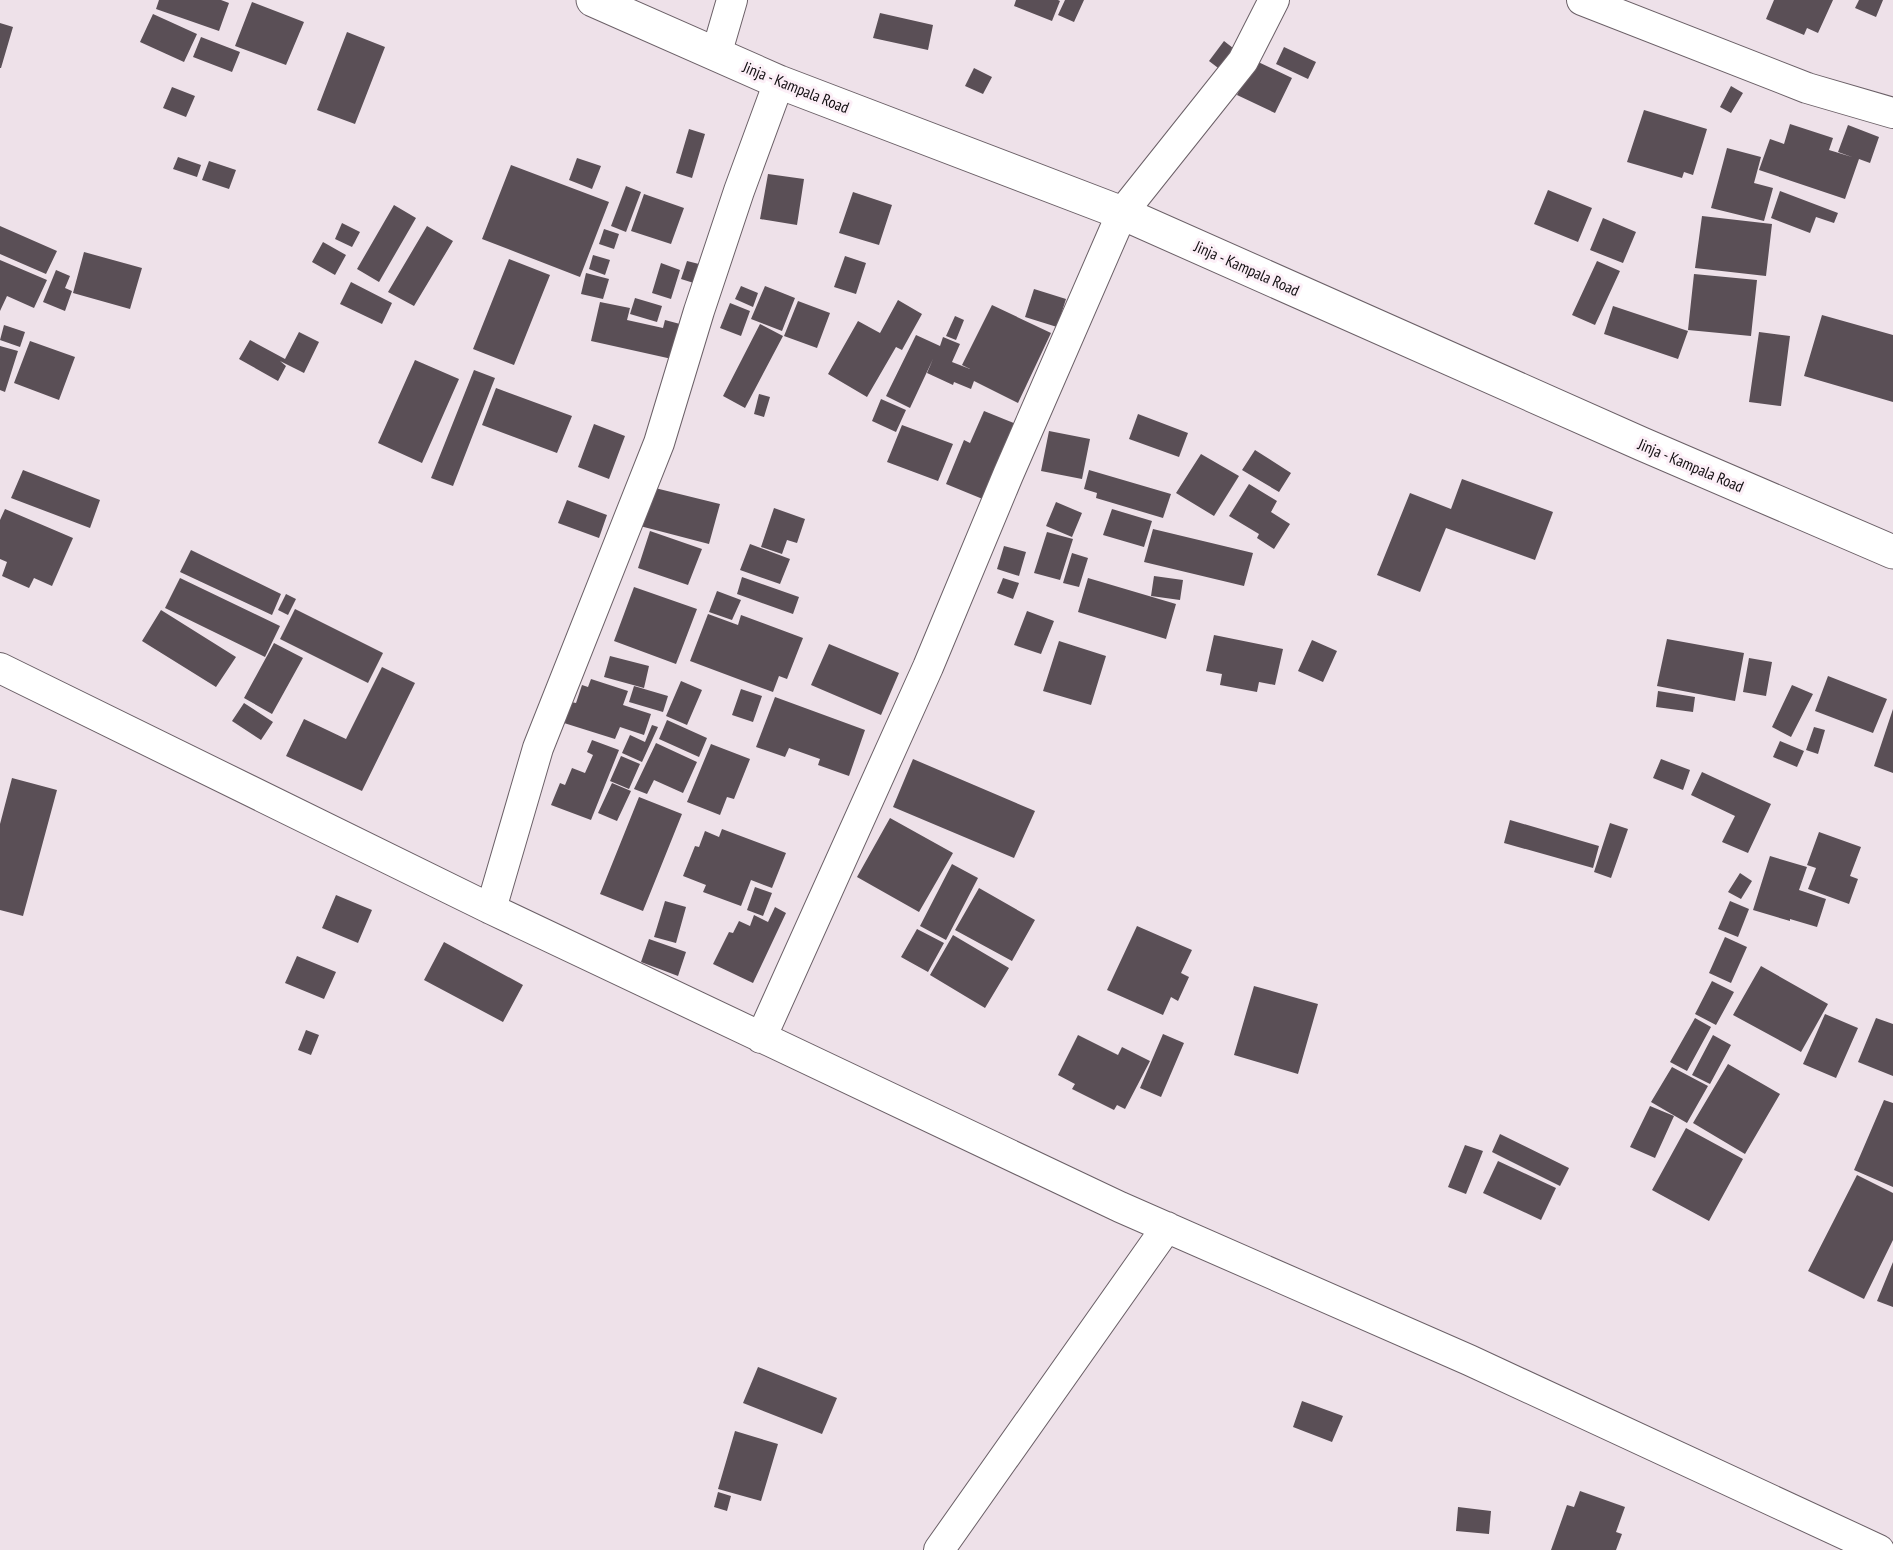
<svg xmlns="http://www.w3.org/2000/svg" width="1893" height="1550" font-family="'PT Sans Narrow',sans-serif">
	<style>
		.building { fill: #5a4f56 }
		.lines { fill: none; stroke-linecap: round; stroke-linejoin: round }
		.minor-casing { stroke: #6b6067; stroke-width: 32 }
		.trunk-casing { stroke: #6b6067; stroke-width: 35 }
		.minor { stroke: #fff; stroke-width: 30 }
		.trunk { stroke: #fff; stroke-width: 33 }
		.labels { text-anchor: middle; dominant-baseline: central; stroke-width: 6; stroke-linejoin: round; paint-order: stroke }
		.street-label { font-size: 16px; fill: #120e11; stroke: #fceff7 }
	</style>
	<rect width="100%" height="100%" fill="#eee1e9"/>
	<path class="building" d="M159 0H221L229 3 219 31 156 9Z
		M1016 0H1058L1060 1 1052 21 1014 6Z
		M1065 0H1084L1074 22 1058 15Z
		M1774 0H1833L1818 33 1807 28 1804 35 1766 19Z
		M1859 0H1883L1876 17 1855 8Z
		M252 2 304 22 286 65 235 46Z
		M880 13 933 25 928 50 873 38Z
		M153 14 197 34 184 62 140 42Z
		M0 23 13 27 1 68H0Z
		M347 32 385 47 355 124 317 110Z
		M201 37 240 52 232 72 193 57Z
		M1224 41 1242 55 1226 74 1209 61Z
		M1284 47 1316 62 1308 79 1276 64Z
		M1254 60 1292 78 1275 113 1237 95Z
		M974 68 992 77 983 94 965 86Z
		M1731 86 1743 93 1731 113 1720 107Z
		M172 87 195 96 186 117 163 108Z
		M1644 110 1707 129 1693 175 1684 172 1682 178 1627 162Z
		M1790 124 1833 138 1829 150 1852 157 1838 152 1848 125 1879 137 1870 163 1859 159 1845 199 1759 170 1770 139 1784 144Z
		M689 129 705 134 692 178 676 173Z
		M1727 148 1761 157 1754 183 1773 188 1764 221 1711 208Z
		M178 157 201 165 197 177 173 169Z
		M577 158 601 166 592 189 569 180Z
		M209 161 236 170 229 189 202 180Z
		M511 165 609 202 580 277 482 239Z
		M768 174 804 179 797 225 760 219Z
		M626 186 641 192 626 232 611 226Z
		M1548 190 1592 208 1578 242 1534 224Z
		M1780 191 1838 213 1834 223 1816 217 1810 233 1771 218Z
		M853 192 892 205 879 245 839 233Z
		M644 194 684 208 671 244 631 231Z
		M394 205 416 218 379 282 357 269Z
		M1702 216 1772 224 1766 276 1695 268Z
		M1603 218 1636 232 1623 263 1590 250Z
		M342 223 360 232 352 247 335 239Z
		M0 226 57 251 46 274 0 254Z
		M427 226 453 241 414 306 388 292Z
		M604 229 619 234 614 249 599 244Z
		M323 242 346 255 335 275 312 262Z
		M84 252 142 268 130 309 73 293Z
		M593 255 610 260 605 275 589 269Z
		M845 256 866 263 856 294 834 287Z
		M509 259 550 275 514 365 473 349Z
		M0 260 47 280 34 308 7 296 0 311Z
		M687 261 703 265 697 284 681 279Z
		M1597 261 1620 271 1595 325 1572 315Z
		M661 263 680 270 671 299 652 293Z
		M56 270 70 276 65 288 72 291 65 311 43 302Z
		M586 273 609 279 603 299 581 294Z
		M1694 274 1757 280 1751 336 1688 330Z
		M351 282 392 303 382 324 340 304Z
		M741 286 758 293 753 307 735 299Z
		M765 286 795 298 782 331 751 319Z
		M1034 289 1066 299 1057 327 1025 317Z
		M635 298 662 306 657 322 630 314Z
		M898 300 922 314 902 350 896 347 867 397 828 374 858 321 880 333Z
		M798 301 830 313 817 348 784 336Z
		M600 302 630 308 627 320 663 328 665 320 680 324 672 359 591 341Z
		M730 303 750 311 741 336 720 328Z
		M992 305 1051 333 1018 403 974 381 971 389 954 382 953 385 927 373 933 359 910 408 886 396 916 335 940 346 943 337 960 344 952 362 970 369 962 365Z
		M1613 306 1688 331 1678 359 1604 334Z
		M1822 315 1893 335V402L1804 376Z
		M955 316 964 320 956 340 946 336Z
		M760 324 783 336 745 408 723 396Z
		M4 325 25 332 20 347 0 340Z
		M299 332 319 342 304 373 280 361 286 366 278 381 239 359 250 340 285 359Z
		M1759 332 1790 336 1781 406 1749 402Z
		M30 341 75 357 59 400 14 383Z
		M0 346 18 351 5 392 0 390Z
		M415 360 459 379 422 463 378 443Z
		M474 370 495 378 453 486 431 478Z
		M496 388 572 416 557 453 482 425Z
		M759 394 770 397 764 417 754 414Z
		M881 399 906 410 896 432 872 421Z
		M984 411 1021 426 990 502 946 484 964 440 970 443Z
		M1138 414 1188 433 1179 457 1129 439Z
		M594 424 625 436 609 479 578 467Z
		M902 425 953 444 938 481 887 462Z
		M1049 431 1090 439 1082 479 1041 471Z
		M1255 450 1291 473 1279 492 1242 470Z
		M1201 454 1239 476 1214 516 1176 493Z
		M23 470 100 500 90 528 11 498Z
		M1089 470 1171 494 1163 518 1096 498 1097 493 1084 489Z
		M1462 479 1553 512 1535 560 1446 528 1420 592 1377 575 1410 493 1451 509Z
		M1249 484 1277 501 1271 512 1290 524 1274 549 1257 538 1259 534 1229 516Z
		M651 487 720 504 709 544 640 526Z
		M567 500 607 515 599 538 558 523Z
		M1056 502 1082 513 1072 537 1046 526Z
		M774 508 805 519 797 543 787 540 782 554 761 547Z
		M5 509 73 538 52 586 34 578 29 588 2 576 7 562 0 559V520Z
		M1112 509 1152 521 1144 547 1103 535Z
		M1153 529 1253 553 1244 586 1144 562Z
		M650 531 702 549 688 585 638 568Z
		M1047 532 1073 539 1060 580 1034 573Z
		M750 544 790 559 780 584 740 570Z
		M1004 546 1026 552 1019 576 997 569Z
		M191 550 281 594 272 615 180 572Z
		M1072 553 1088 558 1079 587 1063 583Z
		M1154 576 1183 580 1180 600 1151 596Z
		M742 577 799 597 793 614 737 594Z
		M180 578 280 626 265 657 165 608Z
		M1003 578 1019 583 1013 599 997 593Z
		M1088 578 1176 604 1166 639 1078 612Z
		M634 587 697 609 676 664 614 641Z
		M717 591 741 600 732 620 709 612Z
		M286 594 296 599 288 615 278 610Z
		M295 609 383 653 368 683 280 639Z
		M161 610 236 657 216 687 142 641Z
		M1027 611 1054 621 1041 654 1014 645Z
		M708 614 738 625 741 615 803 638 787 679 779 676 773 692 690 661Z
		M1214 635 1283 649 1275 685 1259 682 1257 692 1220 685 1222 674 1206 671Z
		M1667 639 1744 653 1735 701 1657 686Z
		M1312 640 1337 651 1323 682 1298 671Z
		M1059 641 1106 656 1091 705 1043 691Z
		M274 643 303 658 272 714 244 698Z
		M829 644 899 673 881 715 811 685Z
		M610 656 649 666 644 688 604 677Z
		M1749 658 1772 662 1766 696 1743 692Z
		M382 667 415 683 362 791 286 756 304 719 346 739Z
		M1828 676 1887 699 1873 733 1815 711Z
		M591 679 628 691 623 705 651 714 644 735 620 727 615 739 564 723 571 702 576 703 582 685 588 687Z
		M681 681 702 690 687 725 666 716Z
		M1792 685 1813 694 1791 737 1772 727Z
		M634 686 668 696 663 712 629 702Z
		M741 689 762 696 753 722 732 715Z
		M1658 691 1695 697 1693 712 1656 707Z
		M775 697 865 730 849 776 818 765 820 759 789 748 785 757 756 747Z
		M244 703 273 722 261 740 232 721Z
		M1893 709V773L1874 766Z
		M667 720 707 738 699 757 659 739Z
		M652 725 658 727 642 762 622 753 630 735 645 742Z
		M1814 727 1825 730 1818 754 1806 750Z
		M592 740 619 750 591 820 551 805 560 783 565 785 572 768 585 773 593 755 587 752Z
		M1780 741 1804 751 1797 767 1773 757Z
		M656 743 697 762 683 793 654 780 647 794 634 789Z
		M711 744 750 759 734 799 727 797 720 815 687 802Z
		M621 756 640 764 629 789 610 781Z
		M913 759 1035 811 1014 858 893 807Z
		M1661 759 1690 770 1683 790 1653 778Z
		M1702 772 1771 804 1748 853 1722 842 1735 816 1691 795Z
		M12 778 57 790 23 916 0 910V824Z
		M612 783 631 791 617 821 598 813Z
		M639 797 682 814 643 911 600 894Z
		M890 818 953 853 919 912 857 877Z
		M1510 820 1599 846 1593 868 1504 843Z
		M1610 823 1628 829 1611 878 1594 872Z
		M722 829 786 853 772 888 751 880 741 906 703 892 706 885 683 876 695 846 699 847 705 831 719 837Z
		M1819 832 1861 847 1850 876 1858 879 1849 904 1808 889 1816 868 1807 865Z
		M1770 856 1807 867 1799 890 1826 899 1817 927 1790 919V921L1753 910Z
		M952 864 978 878 946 940 920 926Z
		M1740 873 1752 881 1741 899 1728 892Z
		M755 887 772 893 763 916 747 910Z
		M979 888 1035 920 1012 961 955 930Z
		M336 895 372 910 358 943 322 928Z
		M665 901 686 907 676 943 654 937Z
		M1730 901 1749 909 1738 937 1718 929Z
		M775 907 786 913 753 983 713 964 729 932 733 933 739 921 750 926 754 915 768 922Z
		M1137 926 1192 950 1181 973 1189 977 1178 1001 1171 997 1163 1015 1107 990Z
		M917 929 944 943 928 972 901 957Z
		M953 935 1009 968 985 1008 930 975Z
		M1725 937 1747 947 1731 983 1709 973Z
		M649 939 686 952 678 976 641 962Z
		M444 942 523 985 503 1022 424 980Z
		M297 956 336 972 324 999 285 983Z
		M1761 966 1828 1004 1801 1052 1733 1015Z
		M1712 981 1734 992 1716 1025 1695 1014Z
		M1254 986 1318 1004 1298 1074 1234 1055Z
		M1825 1014 1858 1028 1836 1078 1803 1064Z
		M1695 1018 1711 1027 1687 1071 1670 1062Z
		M1876 1018 1893 1024V1076L1858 1062Z
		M306 1030 319 1035 311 1055 298 1050Z
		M1163 1034 1184 1043 1161 1097 1140 1088Z
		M1078 1035 1118 1055 1122 1047 1150 1061 1125 1109 1117 1105 1114 1110 1072 1089 1075 1084 1058 1075Z
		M1713 1035 1731 1045 1710 1084 1692 1075Z
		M1728 1064 1780 1094 1745 1154 1693 1123Z
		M1672 1067 1708 1086 1687 1123 1651 1102Z
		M1884 1100 1893 1103V1187L1854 1170Z
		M1650 1106 1674 1116 1655 1158 1630 1147Z
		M1686 1128 1743 1159 1709 1221 1652 1190Z
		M1500 1134 1569 1168 1560 1186 1492 1152Z
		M1465 1145 1483 1151 1466 1194 1448 1187Z
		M1498 1161 1556 1188 1541 1220 1483 1193Z
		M1857 1175 1893 1193V1240L1864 1299 1808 1271Z
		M1893 1262V1307L1877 1301Z
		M758 1367 837 1398 822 1434 743 1403Z
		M1302 1401 1343 1416 1332 1442 1293 1427Z
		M735 1431 778 1444 761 1501 718 1489Z
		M1580 1491 1625 1507 1616 1532 1622 1534 1616 1550H1551L1567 1505 1574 1507Z
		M718 1492 731 1496 727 1511 714 1507Z
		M1458 1507 1491 1511 1489 1534 1456 1531Z"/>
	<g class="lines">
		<g class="minor-casing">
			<path id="minor" d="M1582 0 1807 88 1893 113
				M716 55 732 0
				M0 668 491 909 1120 1207 1469 1360 1879 1550
				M491 909 538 748 659 443 699 311 739 191 779 82
				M761 1038 928 667 1008 475 1122 213 1243 61 1274 0
				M939 1550 1167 1227"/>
		</g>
		<g class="trunk-casing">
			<path id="trunk" d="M593 0 779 82 1122 213 1642 444 1893 552"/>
		</g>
		<use href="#minor" class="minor"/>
		<use href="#trunk" class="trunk"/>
	</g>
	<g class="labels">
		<g class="street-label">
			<text transform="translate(796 87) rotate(22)">Jinja - Kampala Road</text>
			<text transform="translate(1247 268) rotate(24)">Jinja - Kampala Road</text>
			<text transform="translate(1691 465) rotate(23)">Jinja - Kampala Road</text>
		</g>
	</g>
</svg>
